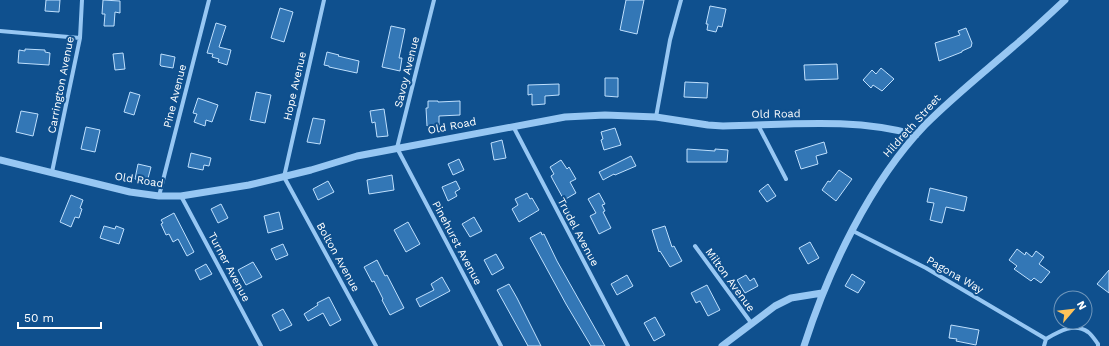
<svg xmlns="http://www.w3.org/2000/svg" width="1109" height="346" font-family="'Work Sans',sans-serif">
	<style>
		.building { fill: #3377b6; stroke: #bfe0fe }
		.lines { fill: none; stroke-linecap: round; stroke-linejoin: round }
		.minor { stroke: #97c7f3; stroke-width: 4 }
		.tertiary { stroke: #97c7f3; stroke-width: 7 }
		.labels { text-anchor: middle; dominant-baseline: central; stroke-width: 4; stroke-linejoin: round; paint-order: stroke }
		.street-label { font-size: 11px; fill: #fff; stroke: #0f508e }
	</style>
	<rect width="100%" height="100%" fill="#0f508e"/>
	<path class="building" d="M46 0H60L59 12 45 11Z
		M103 0 120 1V13L115 12 114 26H104L105 14H102Z
		M626 0H644L637 34 620 30Z
		M710 6 726 9 722 27 718 26 716 32 707 30 708 24H706Z
		M280 8 293 12 284 42 271 38Z
		M216 23 226 26 219 47 231 50 227 65 218 62 219 59 212 57 213 54 207 53Z
		M391 26 405 29 399 58H402L400 71 382 67Z
		M966 28 972 43 971 47 962 51V52L939 61 935 43 960 35 958 31Z
		M25 49 45 50V52L50 53 49 65 18 63 19 50 25 51Z
		M327 52 339 55 338 56 359 61 357 73 329 67V66L324 65Z
		M123 53 125 69 115 70 113 54Z
		M161 54 175 57 173 68 161 66 160 65Z
		M837 64 838 79 805 80 804 65Z
		M881 68 894 79 882 91 873 85 871 88 863 80 872 70 876 74Z
		M605 78H618V97L605 96Z
		M685 82 708 83 707 98 684 97Z
		M559 84V95L545 96V104L532 105V94L528 95V85Z
		M130 92 140 95 134 115 124 112Z
		M256 92 271 95 265 123 250 120Z
		M198 98 218 105 212 122 206 120 205 126 194 122 197 114 193 113Z
		M428 101H438V102L460 101V115L439 116V125L427 126 426 108H428Z
		M384 109 388 136 377 137 375 122 372 123 370 111Z
		M21 111 38 114 33 136 16 132Z
		M313 118 325 120 320 144 307 142Z
		M86 127 100 130 95 152 81 149Z
		M615 128 621 145 604 150 601 140 603 139 601 132Z
		M502 140 506 158 494 160 491 143Z
		M824 142 827 153 816 156 818 164 801 169 795 151Z
		M687 149 715 151V149L728 150 727 162H687Z
		M191 153 211 158 209 166 204 165 203 170 188 167Z
		M631 156 636 166 615 175 614 174 603 180 599 172Z
		M459 159 464 170 453 175 448 164Z
		M561 160 567 169 569 167 576 179 570 182 576 193 564 200 553 180 551 176 554 174 550 167Z
		M138 164 151 167 147 182 135 179Z
		M839 170 852 179 836 201 822 190 828 181 830 182Z
		M392 175 394 190 369 194 367 180Z
		M328 181 334 192 318 200 313 189Z
		M456 181 460 189 455 192 457 196 448 201 442 187Z
		M768 184 776 196 767 202 759 191Z
		M930 188 967 197 964 211 946 207 942 223 930 220 934 203 927 202Z
		M527 193 530 199 532 198 539 210 519 222 512 209 518 205 515 199Z
		M599 193 605 204 602 205 605 211 603 212 611 228 599 234 590 216 596 213 588 199Z
		M71 195 83 200 80 208 82 209 79 218 75 217 71 227 60 222Z
		M221 204 228 218 218 223 211 209Z
		M279 212 283 229 268 233 264 216Z
		M174 213 194 252 187 256 178 239 173 242 169 234 166 235 161 224 163 223 161 220Z
		M474 217 482 231 470 237 462 224Z
		M408 222 420 244 406 252 394 230Z
		M104 226 115 229 116 226 124 229 119 244 100 238Z
		M665 226 672 247 674 246 682 261 670 267 660 251 659 252 652 230Z
		M541 232 542 235 544 234 557 261 605 346H591L566 304 530 238Z
		M810 242 819 258 808 264 799 248Z
		M283 244 288 255 276 260 271 249Z
		M1017 249 1025 255 1026 252 1032 257 1036 251 1044 257 1039 264 1050 272 1041 283 1034 278 1031 281 1014 269 1017 266 1009 260Z
		M496 254 504 268 492 275 484 260Z
		M377 260 385 276 387 275 404 308 390 315 382 300 383 299 374 281 372 282 364 267Z
		M253 262 262 277 246 285 238 270Z
		M206 264 212 274 200 280 195 270Z
		M1109 270V293L1097 284Z
		M852 274 865 282 858 293 845 286Z
		M627 275 633 286 617 295 611 284Z
		M746 275 750 281 754 278 758 286 745 293 737 280Z
		M442 277 450 291 420 307 416 299 434 290 431 284Z
		M509 284 517 298 541 346H528L497 290Z
		M707 285 720 310 708 316 700 301 696 303 691 293Z
		M329 297 341 320 330 326 323 313 308 321 304 314 318 305 317 303Z
		M283 309 292 325 280 331 272 315Z
		M655 317 665 335 654 341 644 323Z
		M951 325 979 330 976 345 956 341 957 339 949 338Z"/>
	<g class="lines">
		<path class="minor" d="M324 0 284 177 376 346
			M434 0 397 148 501 346
			M0 31 80 38
			M656 117 670 40 681 0
			M758 125 786 179
			M513 126 628 346
			M52 172 80 38 82 0
			M159 196 209 0
			M181 196 261 346
			M853 231 926 268 1046 339
			M695 246 752 324
			M1046 339C1058 332 1074 322 1088 332 1092 335 1095 340 1098 344V346
			M1044 346 1046 339"/>
		<path class="tertiary" d="M0 160 130 192 159 196H181L249 185 311 170 357 156 565 117 605 115 656 117 708 125 723 126C786 125 854 117 916 135
			M722 346 775 306 791 298 822 293
			M804 346C828 271 870 182 925 125 953 97 983 73 1013 47 1031 32 1048 16 1065 0"/>
	</g>
	<g class="labels">
		<g class="street-label">
			<text transform="translate(407 72) rotate(-76)">Savoy Avenue</text>
			<text transform="translate(61 85) rotate(-79)">Carrington Avenue</text>
			<text transform="translate(295 86) rotate(-77)">Hope Avenue</text>
			<text transform="translate(175 96) rotate(-76)">Pine Avenue</text>
			<text transform="translate(776 114) rotate(-1)">Old Road</text>
			<text transform="translate(452 126) rotate(-11)">Old Road</text>
			<text transform="translate(912 126) rotate(-48)">Hildreth Street</text>
			<text transform="translate(139 180) rotate(9)">Old Road</text>
			<text transform="translate(578 232) rotate(62)">Trudel Avenue</text>
			<text transform="translate(457 243) rotate(62)">Pinehurst Avenue</text>
			<text transform="translate(338 257) rotate(61)">Bolton Avenue</text>
			<text transform="translate(229 267) rotate(62)">Turner Avenue</text>
			<text transform="translate(955 275) rotate(30)">Pagona Way</text>
			<text transform="translate(730 280) rotate(54)">Milton Avenue</text>
		</g>
	</g>
	<g transform="translate(1073 310) rotate(62)"><circle r="19" fill="#0f508e" stroke="#6f96bb"/>
	<path d="M0-3L7 15L0 10L-7 15Z" fill="#ffc359"/>
	<text y="-6" font-size="11" font-weight="bold" text-anchor="middle" fill="#ffffff">N</text>
	</g>
	<path d="M18 322v6h83v-6" fill="none" stroke="#ffffff" stroke-width="2"/>
	<text x="24" y="322" font-size="12" fill="#ffffff" stroke="#0f508e" stroke-width="3" paint-order="stroke">50 m</text>
</svg>
